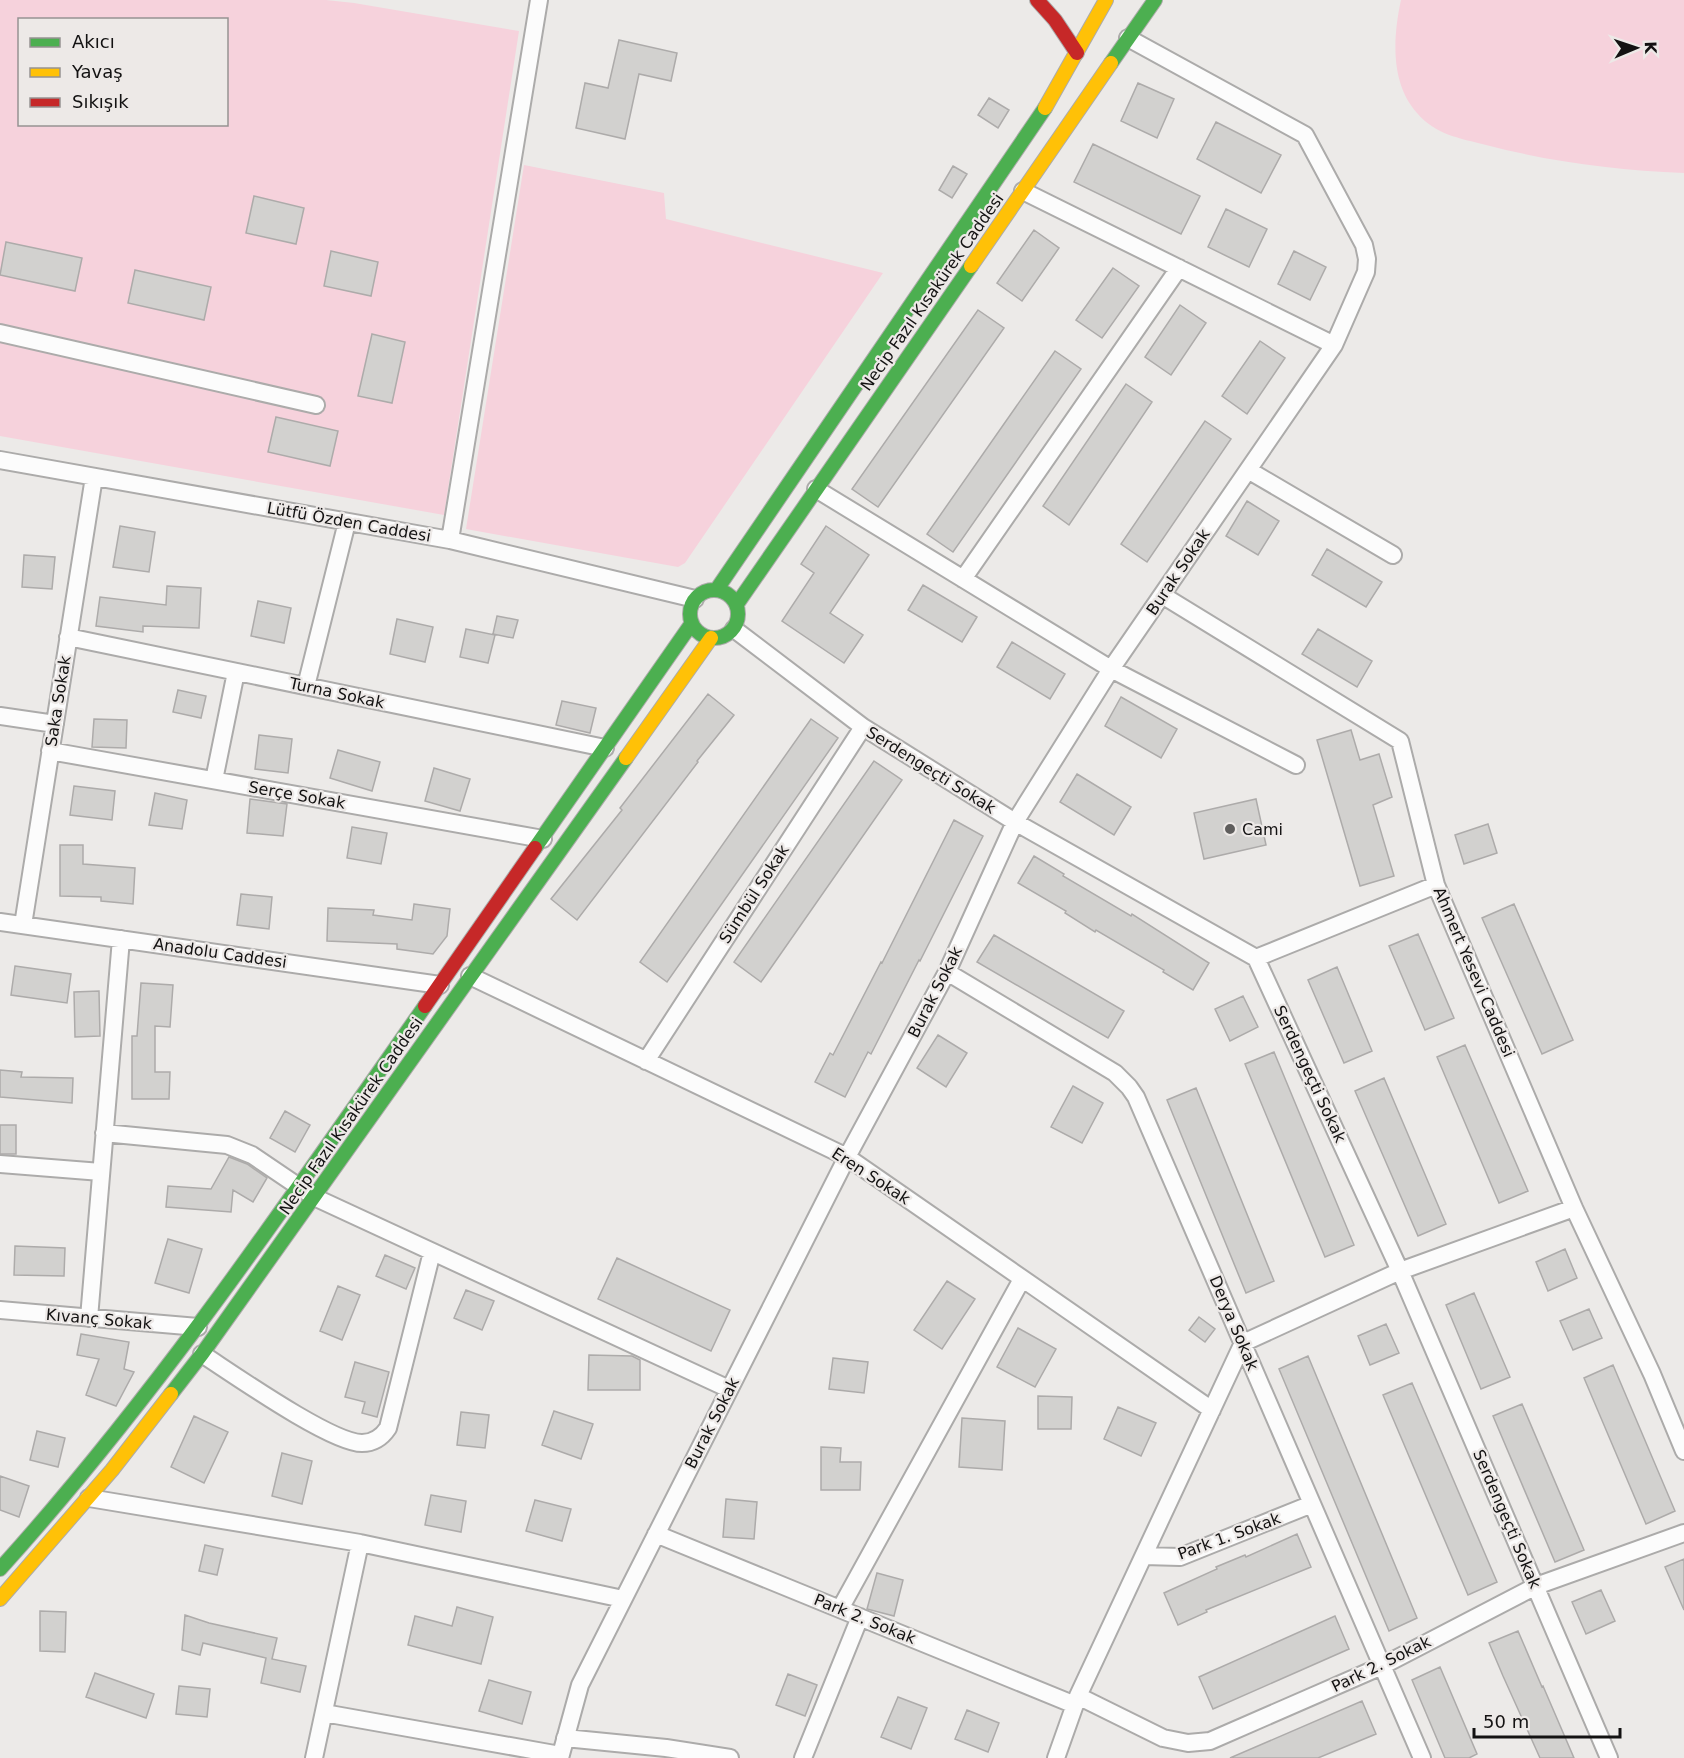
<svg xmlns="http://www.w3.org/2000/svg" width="1684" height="1758" font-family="'DejaVu Sans',sans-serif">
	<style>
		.green { fill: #f6d2dc; fill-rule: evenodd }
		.building { fill: #d2d1cf; stroke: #adabaa; stroke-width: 1.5 }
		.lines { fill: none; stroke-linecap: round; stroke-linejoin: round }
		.street-casing { stroke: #acabaa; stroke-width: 20 }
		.fast-casing { stroke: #acabaa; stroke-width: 16 }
		.slow-casing { stroke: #acabaa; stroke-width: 16 }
		.jam-casing { stroke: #acabaa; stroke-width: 16 }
		.street { stroke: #fcfcfc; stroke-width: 16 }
		.fast { stroke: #4caf50; stroke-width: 14 }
		.slow { stroke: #ffc107; stroke-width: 14 }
		.jam { stroke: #c62828; stroke-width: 14 }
		.poi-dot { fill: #5f5e5d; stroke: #ede9e7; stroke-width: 2 }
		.labels { text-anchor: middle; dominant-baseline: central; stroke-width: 4.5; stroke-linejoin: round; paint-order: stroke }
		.street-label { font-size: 16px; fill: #131212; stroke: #ede9e7 }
		.poi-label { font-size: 16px; fill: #131212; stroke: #ede9e7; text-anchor: start }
	</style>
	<rect width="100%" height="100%" fill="#eceae8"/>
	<path class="green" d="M0 0H326L354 3 519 31 444 515 0 436ZM20 20H226V124H20Z
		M1401 0H1684V173C1617 170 1551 162 1486 145 1459 138 1436 135 1417 113 1390 83 1393 37 1401 0Z
		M524 165 664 193 666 219 883 273 685 563 678 567 466 529Z"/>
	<path class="building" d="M619 40 677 53 671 81 639 74 625 139 576 128 585 83 608 88Z
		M1138 83 1174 99 1157 138 1121 121Z
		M989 98 1009 110 998 128 978 115Z
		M1216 122 1281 155 1261 193 1197 159Z
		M1093 144 1200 196 1181 234 1074 182Z
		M953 166 967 174 952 198 939 190Z
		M254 196 304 208 296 244 246 233Z
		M1226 209 1267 229 1249 267 1208 247Z
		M1034 230 1059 248 1022 301 997 283Z
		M6 242 82 258 75 291 0 275Z
		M331 251 378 262 371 296 324 286Z
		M1294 251 1326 267 1310 300 1278 284Z
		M1113 268 1139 286 1102 338 1076 320Z
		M135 270 211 287 204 320 128 303Z
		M1180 305 1206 323 1171 375 1145 357Z
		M978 310 1004 328 878 507 852 489Z
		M372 334 405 342 392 403 358 396Z
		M1260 341 1285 358 1247 414 1222 396Z
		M1055 351 1081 369 953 552 927 534Z
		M1126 384 1152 402 1069 525 1043 506Z
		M276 417 338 431 330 466 268 452Z
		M1205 421 1231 439 1147 562 1121 544Z
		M1247 501 1279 521 1258 555 1226 536Z
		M120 526 155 532 149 572 113 567Z
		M826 526 869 555 830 613 863 635 844 663 782 621 814 573 801 564Z
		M1327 549 1382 582 1366 607 1312 575Z
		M24 555 55 557 52 589 22 587Z
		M923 585 977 617 962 642 908 610Z
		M167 586 201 588 199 628 143 626V632L96 626 100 597 166 605Z
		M258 601 291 608 284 643 251 636Z
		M497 616 518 620 513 638 493 634Z
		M397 619 433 627 425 662 390 654Z
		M466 629 495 635 488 663 460 657Z
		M1318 629 1372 661 1357 687 1302 654Z
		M1012 642 1065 674 1050 699 997 667Z
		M178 690 206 696 201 718 173 712Z
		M708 694 734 715 697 761 698 762 577 920 551 899 622 810 620 808Z
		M1121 697 1177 729 1161 758 1105 726Z
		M562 701 596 708 590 733 556 725Z
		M94 719 127 720 126 748 92 747Z
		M811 719 838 738 667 982 640 962Z
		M1351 730 1360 760 1379 754 1392 797 1373 805 1394 876 1360 886 1317 740Z
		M259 735 292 739 288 773 255 769Z
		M338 750 380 762 372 791 330 778Z
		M874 761 902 780 761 982 734 962Z
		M434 768 470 779 460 811 425 801Z
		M1077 774 1131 807 1114 835 1060 802Z
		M74 786 115 791 112 820 70 815Z
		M155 793 187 800 182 829 149 825Z
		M250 799 287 804 283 836 247 833Z
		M1256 799 1266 845 1204 859 1194 813Z
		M954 820 983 836 920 961 919 960 871 1054 868 1052 845 1097 815 1082 830 1053 833 1055 881 962 882 963Z
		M1488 824 1497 853 1464 864 1455 835Z
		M352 827 387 833 381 864 347 858Z
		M60 845H83V864L135 868 133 904 101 901V897L60 896Z
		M1034 856 1064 874 1063 876 1131 916 1132 914 1209 963 1193 990 1163 972 1164 970 1096 930 1095 932 1065 913 1066 911 1018 883Z
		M241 894 272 897 269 929 237 925Z
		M414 904 450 909 447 936 433 954 397 949V944L327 941 328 908 374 910 373 915 412 920Z
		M1514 904 1573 1040 1542 1054 1482 918Z
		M1418 934 1454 1018 1425 1030 1389 946Z
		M994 935 1124 1011 1108 1038 977 962Z
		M15 966 71 974 67 1003 11 995Z
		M1337 967 1372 1051 1344 1063 1308 980Z
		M141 983 173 985 170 1027 155 1026V1072H170L169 1099H132V1036H137Z
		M99 991 100 1036 75 1037 74 992Z
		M1243 996 1258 1027 1230 1041 1215 1009Z
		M938 1035 967 1053 946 1087 917 1068Z
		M1465 1045 1528 1191 1499 1203 1437 1057Z
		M1274 1052 1354 1245 1325 1257 1245 1064Z
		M0 1070 22 1072 21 1077 73 1078 72 1103 0 1097Z
		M1384 1078 1446 1224 1418 1236 1355 1091Z
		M1073 1086 1103 1103 1082 1143 1051 1127Z
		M1196 1088 1274 1281 1246 1293 1167 1100Z
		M285 1111 310 1125 295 1152 270 1138Z
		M0 1125H16V1154H0Z
		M229 1157 247 1164 267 1178 253 1202 233 1190 231 1212 166 1207 168 1186 211 1189Z
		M168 1239 202 1249 189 1293 155 1283Z
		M15 1246 65 1248 64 1276 14 1275Z
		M1565 1249 1577 1278 1548 1291 1536 1262Z
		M385 1255 415 1268 406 1289 376 1276Z
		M617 1258 730 1310 711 1351 598 1299Z
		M947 1281 975 1299 942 1349 914 1330Z
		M338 1286 360 1295 342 1340 320 1331Z
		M466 1290 494 1301 482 1330 454 1318Z
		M1474 1293 1510 1377 1481 1389 1446 1305Z
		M1589 1309 1602 1338 1573 1350 1560 1321Z
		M1199 1317 1215 1329 1205 1342 1189 1330Z
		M1386 1324 1399 1353 1370 1365 1358 1336Z
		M1018 1328 1056 1349 1035 1387 997 1367Z
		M81 1334 129 1342 124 1369 134 1372 116 1406 86 1395 99 1359 77 1355Z
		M589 1355 632 1356 640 1360V1390H588Z
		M1308 1356 1417 1618 1389 1631 1279 1369Z
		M833 1358 868 1362 864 1393 829 1389Z
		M355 1362 389 1372 377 1417 362 1413 365 1402 345 1397Z
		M1613 1365 1675 1511 1646 1524 1584 1378Z
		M1412 1383 1497 1582 1468 1595 1383 1395Z
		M1038 1396 1072 1397 1071 1429H1038Z
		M1522 1404 1584 1550 1555 1562 1493 1416Z
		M1118 1407 1156 1423 1141 1456 1104 1439Z
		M554 1411 593 1424 581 1459 542 1445Z
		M461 1412 489 1415 485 1448 457 1445Z
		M194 1416 228 1432 204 1483 171 1467Z
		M962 1418 1005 1421 1002 1470 959 1467Z
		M37 1431 65 1438 58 1467 30 1460Z
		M821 1447 841 1448 840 1462H861L860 1490H821Z
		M282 1453 312 1461 302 1504 272 1496Z
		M0 1476 29 1486 19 1517 0 1510Z
		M431 1495 466 1501 461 1532 425 1525Z
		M726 1499 757 1502 754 1539 723 1537Z
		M535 1500 571 1509 562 1541 526 1531Z
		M1297 1534 1311 1567 1206 1610 1207 1612 1178 1625 1164 1593 1217 1569 1216 1567 1245 1555 1246 1557Z
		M205 1545 223 1549 217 1575 199 1571Z
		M1684 1559V1610L1665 1567Z
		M877 1573 903 1580 894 1616 867 1609Z
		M1601 1590 1615 1621 1586 1634 1572 1602Z
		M457 1607 493 1617 481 1664 408 1645 415 1616 452 1626Z
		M40 1611 66 1612 65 1652 40 1651Z
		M185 1615 209 1623 277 1638 272 1659 306 1666 300 1692 261 1683 266 1658 203 1643 200 1655 182 1650Z
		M1335 1616 1349 1649 1213 1709 1199 1677Z
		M1518 1631 1542 1687 1543 1686 1574 1758H1540L1503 1676 1489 1643Z
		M1440 1667 1477 1754 1469 1758H1445L1412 1680Z
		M95 1673 154 1694 146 1718 86 1697Z
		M788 1674 817 1685 805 1716 776 1705Z
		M489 1680 531 1692 522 1724 479 1711Z
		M179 1686 210 1689 207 1717 176 1714Z
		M898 1697 927 1708 911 1749 881 1737Z
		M1362 1701 1376 1734 1318 1758H1230Z
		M967 1710 999 1723 988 1752 955 1739Z"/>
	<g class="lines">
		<g class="street-casing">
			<path id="street" d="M1023 191 1334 345
				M0 333 316 405
				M0 460 450 540 695 599
				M1248 470 1393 555
				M816 489 1111 669 1296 765
				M450 540 539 0
				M963 579 1179 268
				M1162 595 1400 741 1436 885 1574 1208 1652 1374 1684 1451
				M734 629 863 727 1015 822 1256 958 1400 1271 1609 1758
				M68 637 605 748
				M306 686 347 522
				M0 716 55 724
				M50 751 543 839
				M214 780 236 672
				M0 922 440 985
				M23 925 94 477
				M1256 958 1436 885
				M947 972 1115 1073 1129 1087 1136 1097 1422 1758
				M470 976 847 1157 1212 1410
				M646 1061 863 727
				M104 1133 227 1145 252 1155 314 1197 729 1389
				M0 1164 101 1172
				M0 1310 198 1327
				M89 1318 121 939
				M202 1354C233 1374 331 1443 362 1443 373 1443 382 1437 388 1428L432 1252
				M89 1498 360 1543 623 1599
				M656 1534 1075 1705
				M1144 1556 1180 1557 1312 1504
				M840 1609 1022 1279
				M1078 1696 1163 1738 1188 1743 1210 1741 1382 1666 1536 1586 1684 1533
				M324 1713 560 1755
				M565 1738 666 1748 730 1758
				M314 1758 360 1543
				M560 1758 580 1685 847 1157 947 972 1015 822 1111 669 1334 345 1366 272 1367 259 1364 245 1305 135 1128 38
				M803 1758 860 1617
				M1056 1758 1078 1696 1243 1343 1400 1271 1574 1208"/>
		</g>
		<g class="fast-casing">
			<path id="fast" d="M1111 63 1155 0
				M717 589 1045 108
				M690 614a24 24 0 1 1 48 0a24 24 0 1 1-48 0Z
				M737 604 971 266
				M535 848 692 623
				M171 1394 202 1354 626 758
				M0 1569C158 1394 290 1199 425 1006"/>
		</g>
		<g class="slow-casing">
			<path id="slow" d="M1045 108 1106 0
				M971 266 1111 63
				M626 758 711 638
				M0 1599 112 1470 171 1394"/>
		</g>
		<g class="jam-casing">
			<path id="jam" d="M1037 0 1055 20 1077 53
				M425 1006 535 848"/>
		</g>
		<use href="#street" class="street"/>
		<use href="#fast" class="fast"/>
		<use href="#slow" class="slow"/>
		<use href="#jam" class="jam"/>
	</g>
	<circle class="poi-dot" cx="1230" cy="829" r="6"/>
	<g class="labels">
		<g class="street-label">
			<text transform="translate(932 292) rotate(-55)">Necip Fazıl Kısakürek Caddesi</text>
			<text transform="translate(349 522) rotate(10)">Lütfü Özden Caddesi</text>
			<text transform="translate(1178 572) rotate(-56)">Burak Sokak</text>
			<text transform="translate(337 693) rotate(12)">Turna Sokak</text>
			<text transform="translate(58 701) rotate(-81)">Saka Sokak</text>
			<text transform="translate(931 770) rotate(32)">Serdengeçti Sokak</text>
			<text transform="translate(297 795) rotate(10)">Serçe Sokak</text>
			<text transform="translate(754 894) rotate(-57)">Sümbül Sokak</text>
			<text transform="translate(220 953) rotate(8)">Anadolu Caddesi</text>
			<text transform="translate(1474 972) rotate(67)">Ahmert Yesevi Caddesi</text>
			<text transform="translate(935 992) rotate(-63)">Burak Sokak</text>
			<text transform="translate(1310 1074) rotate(65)">Serdengeçti Sokak</text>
			<text transform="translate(351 1116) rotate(-55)">Necip Fazıl Kısakürek Caddesi</text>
			<text transform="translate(871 1176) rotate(33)">Eren Sokak</text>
			<text transform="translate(99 1319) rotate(5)">Kıvanç Sokak</text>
			<text transform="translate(1234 1323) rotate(67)">Derya Sokak</text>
			<text transform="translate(712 1423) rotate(-63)">Burak Sokak</text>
			<text transform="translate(1507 1519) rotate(67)">Serdengeçti Sokak</text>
			<text transform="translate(1229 1536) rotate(-20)">Park 1. Sokak</text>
			<text transform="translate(865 1619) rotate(22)">Park 2. Sokak</text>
			<text transform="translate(1381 1664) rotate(-26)">Park 2. Sokak</text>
		</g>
		<g class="poi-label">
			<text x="1242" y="829">Cami</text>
		</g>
	</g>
	<rect x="18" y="18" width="210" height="108" fill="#ede9e7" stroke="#969392" stroke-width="1.5"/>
	<rect x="30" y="38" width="30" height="9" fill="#4caf50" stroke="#969392" stroke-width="1.5"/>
	<text x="72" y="48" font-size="18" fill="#131212">Akıcı</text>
	<rect x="30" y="68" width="30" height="9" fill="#ffc107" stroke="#969392" stroke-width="1.5"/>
	<text x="72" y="78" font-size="18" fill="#131212">Yavaş</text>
	<rect x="30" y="98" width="30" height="9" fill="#c62828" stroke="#969392" stroke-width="1.5"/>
	<text x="72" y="108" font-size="18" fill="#131212">Sıkışık</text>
	<g transform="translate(1636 48) rotate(88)" stroke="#ede9e7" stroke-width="4.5" paint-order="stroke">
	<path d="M0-4.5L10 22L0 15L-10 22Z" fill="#131212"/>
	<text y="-9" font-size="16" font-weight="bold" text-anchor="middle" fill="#131212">K</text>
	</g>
	<path d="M1474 1728v9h146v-9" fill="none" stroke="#131212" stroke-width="3"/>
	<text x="1483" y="1728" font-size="18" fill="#131212" stroke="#ede9e7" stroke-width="4.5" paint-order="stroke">50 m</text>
</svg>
